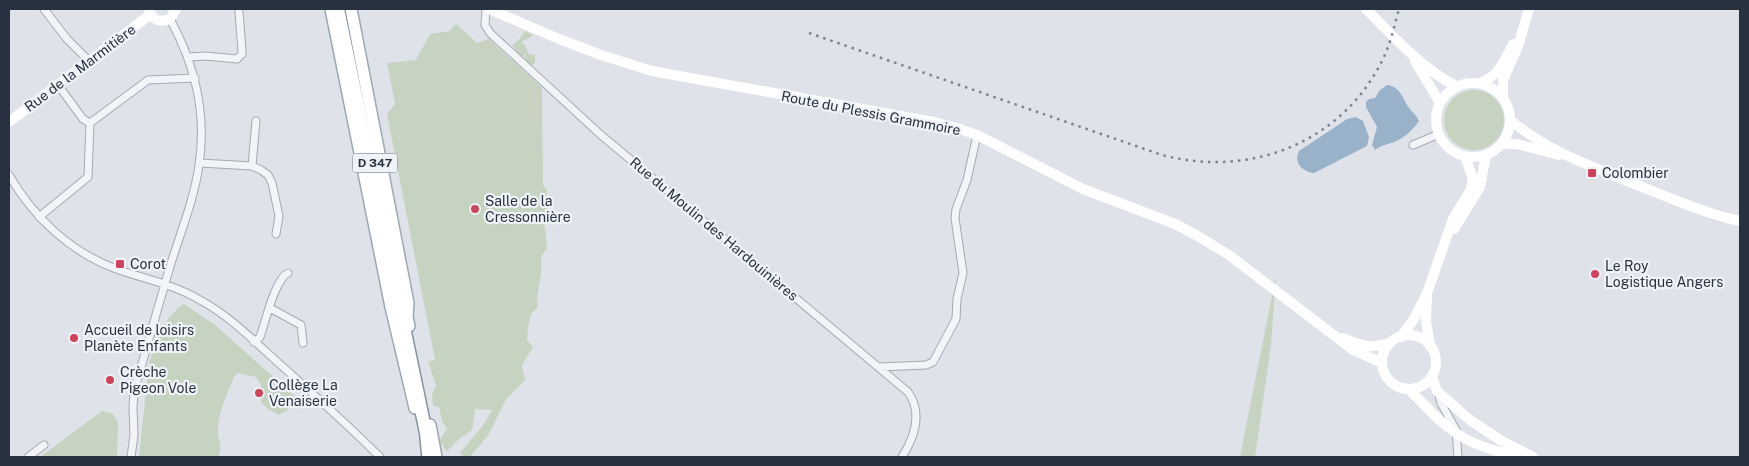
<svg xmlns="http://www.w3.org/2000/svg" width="1749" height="466" font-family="'Public Sans',sans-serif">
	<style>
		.green { fill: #c5d3c0 }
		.water { fill: #99b2c9 }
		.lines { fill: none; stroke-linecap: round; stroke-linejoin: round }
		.street-casing { stroke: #a4aab3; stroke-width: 9 }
		.primary-casing { stroke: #9ea8b4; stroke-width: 14 }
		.highway-casing { stroke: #86919f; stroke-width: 15 }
		.street { stroke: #f2f4f7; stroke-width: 7 }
		.secondary { stroke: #fff; stroke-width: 10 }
		.primary { stroke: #fff; stroke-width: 11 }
		.highway { stroke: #fff; stroke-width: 12 }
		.rail { stroke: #788392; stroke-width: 2.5; stroke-dasharray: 2.5 5; stroke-linecap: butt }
		.poi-dot { fill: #cf425b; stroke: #eff2f6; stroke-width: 2 }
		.labels { text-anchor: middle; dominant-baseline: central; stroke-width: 4.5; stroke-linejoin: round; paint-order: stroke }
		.shield { fill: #eff2f6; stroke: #646b77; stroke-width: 1 }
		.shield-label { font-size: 12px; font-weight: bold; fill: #283140 }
		.street-label { font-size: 14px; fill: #283140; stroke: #eff2f6 }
		.poi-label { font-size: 14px; fill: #283140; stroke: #eff2f6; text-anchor: start }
	</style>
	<rect width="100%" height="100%" fill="#dfe3e9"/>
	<path class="green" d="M456 24 477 43 489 39 542 88 543 185 547 190 546 201H548V209L544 219 547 248 542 255 541 260V274L537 297 538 307 531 314 528 328 527 340 533 347 522 365 525 380 506 399 489 434 470 457H465L460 453 484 424 492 410 475 409 472 430 459 439 447 451 439 441 447 429 442 421 439 407 433 406 432 394 436 386 428 361 435 360 387 114 395 104 387 63 416 60 430 34 450 31Z
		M525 31 533 35 529 38 521 42 526 46 528 54 535 55V63L532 65 525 63 524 59 526 55 525 54 523 57 519 56 512 45 519 40Z
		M1444 120a30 30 0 1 1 60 0a30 30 0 1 1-60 0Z
		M1276 275 1271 345 1255 457H1240Z
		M184 304 215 325 298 399 289 400 288 410 279 415 268 409 261 402V385L256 377 237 373 234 377C227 393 220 409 218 426 216 439 224 444 218 457H139L149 363 158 336 168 319 179 307Z
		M102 411 113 414 118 422 117 457H40Z"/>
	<path class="water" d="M1387 85C1400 86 1403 99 1409 108 1413 113 1416 114 1419 121 1414 129 1403 139 1394 142 1386 145 1382 145 1375 150L1372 145 1377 127 1366 107V102L1369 99 1375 98 1380 90Z
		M1356 117 1363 121 1369 137 1367 146 1314 173C1303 172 1293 163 1299 151L1347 119Z"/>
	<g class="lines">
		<g class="street-casing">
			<path id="street" d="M44 9 67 39 89 61
				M486 9 485 25 490 33 601 135 908 392C923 413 914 438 902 457
				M189 57 206 56 237 59 242 54V51L239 12
				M58 85 83 119 90 123
				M1413 145 1439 134
				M200 163 252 166 261 170 268 175 272 183 279 216 276 234
				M252 166 256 121
				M9 175C34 218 71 253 119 270 146 279 175 285 200 300 228 315 251 338 274 359 310 391 346 423 380 457
				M39 217 88 177 90 123 148 80 195 78
				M270 308 301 325 303 343
				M254 342 260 337C265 323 275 279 288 273
				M880 367 926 365 933 362 956 319 957 299 963 273 955 218 956 209 967 180 977 135
				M1438 392 1441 403 1456 430 1458 457
				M28 457 44 445
				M131 457 134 435 133 408 134 391C146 351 157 310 169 270 179 236 194 201 199 165 207 112 195 65 170 19"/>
		</g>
		<g class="primary-casing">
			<path id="primary" d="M331 9 391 307 415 408
				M351 9 408 303 407 317 409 326
				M430 425 436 457"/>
		</g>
		<g class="highway-casing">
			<path id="highway" d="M338 9 426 433 428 454"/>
		</g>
		<use href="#street" class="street"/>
		<path class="secondary" d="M489 9 559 39 601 55 652 71 934 122 957 128 977 135 1083 189 1175 224 1196 235 1229 255 1353 350 1382 363
			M1366 9C1394 37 1421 68 1456 86
			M149 10C152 20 160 23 170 19L176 9
			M1415 61 1440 103
			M1436 120a37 37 0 1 1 74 0a37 37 0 1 1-74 0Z
			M1478 83C1499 78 1504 61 1513 44
			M1503 98V80L1518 46 1529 9
			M1510 120C1548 151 1588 165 1632 183 1668 197 1703 213 1740 221
			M9 122 151 14
			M1501 144H1517L1559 155
			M1454 229 1480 187 1486 155
			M1427 296 1426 321 1430 346
			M1382 362a27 27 0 1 1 54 0a27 27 0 1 1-54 0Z
			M1401 337 1414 319 1427 293 1453 219 1471 189 1473 179 1465 156
			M1343 338C1364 346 1368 349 1390 343
			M1432 377 1437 391 1470 420 1500 440 1533 457
			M1408 389C1422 401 1433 416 1448 427 1469 445 1497 452 1523 457"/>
		<use href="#primary" class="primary"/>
		<use href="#highway" class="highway"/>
		<path class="rail" d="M809 33 1162 155C1249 178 1339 144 1381 63 1390 46 1394 27 1399 9"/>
	</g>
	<g class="poi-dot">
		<rect x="1587" y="168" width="10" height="10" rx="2.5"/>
		<circle cx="475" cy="209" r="5"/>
		<rect x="115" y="259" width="10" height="10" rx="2.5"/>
		<circle cx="1595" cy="274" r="5"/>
		<circle cx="74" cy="338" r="5"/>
		<circle cx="110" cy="380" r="5"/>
		<circle cx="259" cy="393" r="5"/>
	</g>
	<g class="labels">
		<rect class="shield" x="352.5" y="153.5" width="45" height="19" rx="4"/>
		<g class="shield-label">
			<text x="375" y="163">D 347</text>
		</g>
		<g class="street-label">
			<text transform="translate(80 68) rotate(-37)">Rue de la Marmitière</text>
			<text transform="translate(871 113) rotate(11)">Route du Plessis Grammoire</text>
			<text transform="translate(714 229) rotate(40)">Rue du Moulin des Hardouinières</text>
		</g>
		<g class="poi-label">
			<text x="1602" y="173">Colombier</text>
			<text x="485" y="201">Salle de la<tspan x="485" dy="16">Cressonnière</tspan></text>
			<text x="130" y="264">Corot</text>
			<text x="1605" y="266">Le Roy<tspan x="1605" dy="16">Logistique Angers</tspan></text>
			<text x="84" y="330">Accueil de loisirs<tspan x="84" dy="16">Planète Enfants</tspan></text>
			<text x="120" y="372">Crèche<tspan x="120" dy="16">Pigeon Vole</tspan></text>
			<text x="269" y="385">Collège La<tspan x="269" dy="16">Venaiserie</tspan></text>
		</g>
	</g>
	<rect width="1749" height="466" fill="none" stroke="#283140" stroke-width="20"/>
</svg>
